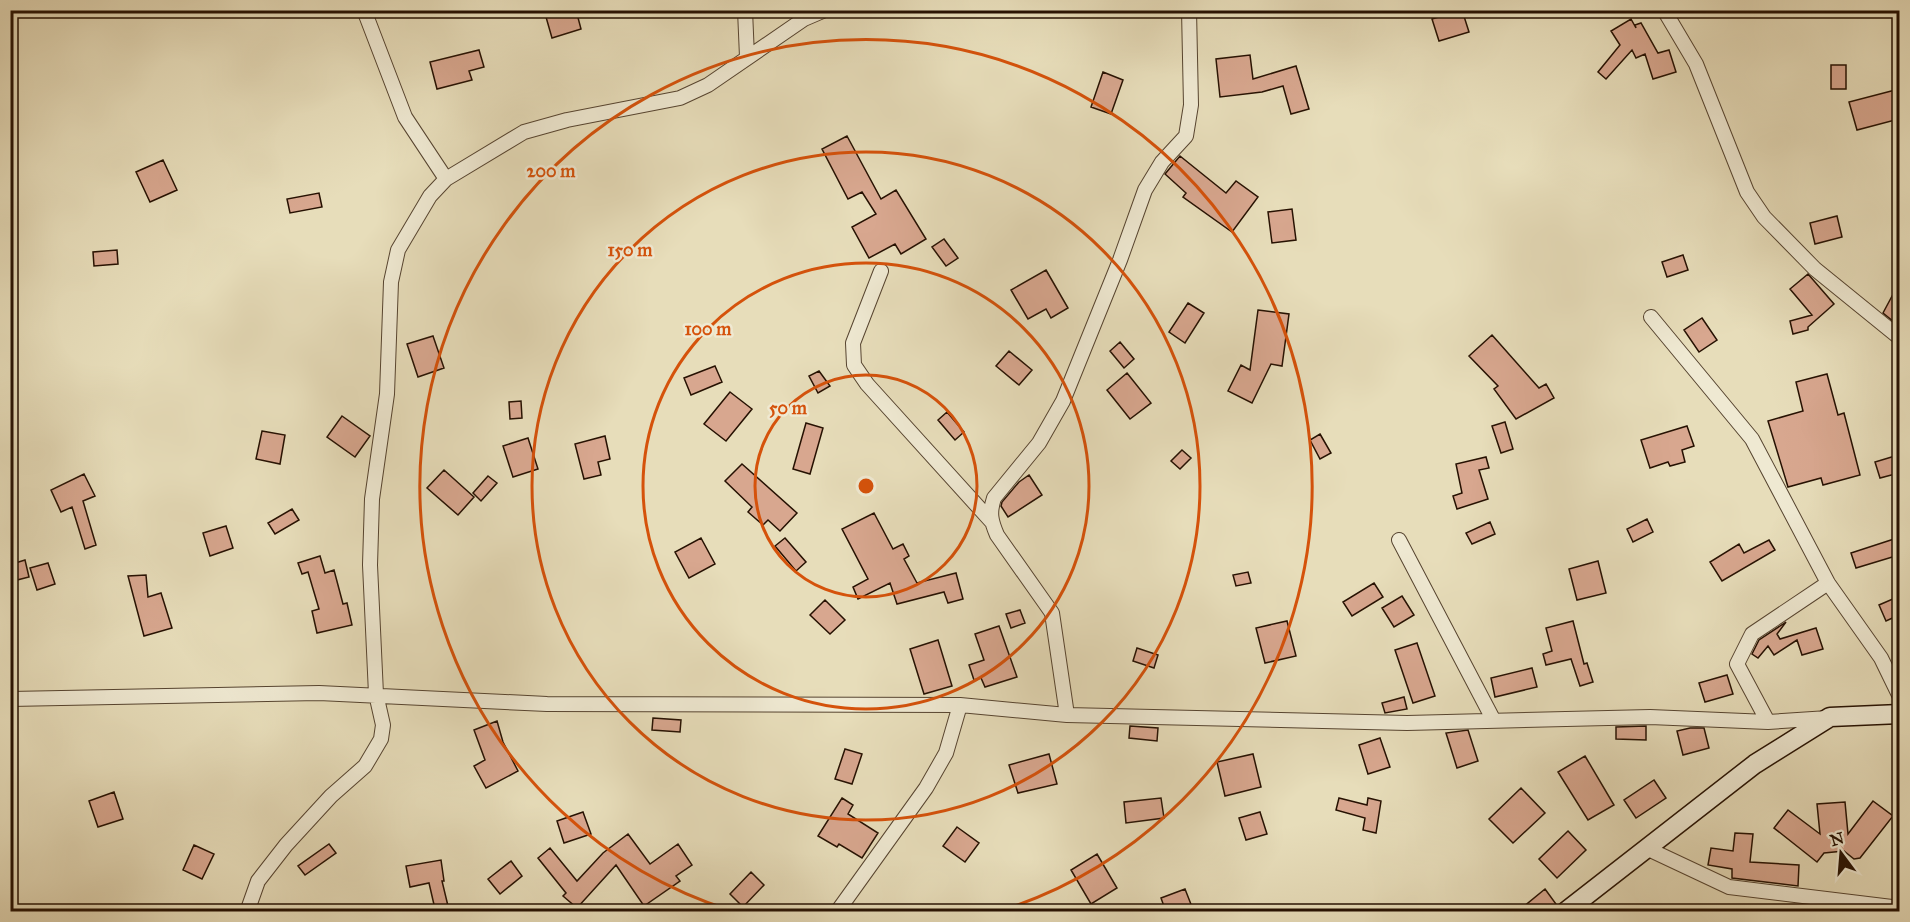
<svg xmlns="http://www.w3.org/2000/svg" width="1910" height="922" font-family="'IM FELL Great Primer',serif">
	<style>
		.building { fill: #d8a78f; stroke: #261102; stroke-width: 1.5 }
		.lines { fill: none; stroke-linecap: round; stroke-linejoin: round }
		.street-casing { stroke: #564430; stroke-width: 16 }
		.secondary-casing { stroke: #261102; stroke-width: 21 }
		.street { stroke: #efe9d2; stroke-width: 14 }
		.secondary { stroke: #efe9d2; stroke-width: 18 }
		.ring { fill: none; stroke: #d5520b; stroke-width: 3 }
		.centre { fill: #d5520b; stroke: #efe9d2; stroke-width: 3 }
		.ring-label { font-size: 18px; text-anchor: middle; font-weight: bold; fill: #d5520b; stroke: #efe9d2; stroke-width: 5; stroke-linejoin: round; paint-order: stroke }
	</style>
	<rect width="100%" height="100%" fill="#e7ddba"/>
	<filter id="stains"><feTurbulence type="fractalNoise" baseFrequency=".00333" numOctaves="4"/><feColorMatrix values="0 0 0 0 .2 0 0 0 0 .09 0 0 0 0 .02 0 0 0 .5 -.17"/></filter>
	<radialGradient id="worn" r=".72"><stop offset=".6" stop-color="#630" stop-opacity="0"/><stop offset="1" stop-color="#630" stop-opacity=".3"/></radialGradient>
	<path class="building" d="M544 10H576L581 29 552 38Z
		M1462 10 1469 32 1439 41 1432 19Z
		M1631 19 1636 28 1635 25 1641 23 1658 53 1669 50 1676 72 1653 79 1645 54 1636 58 1632 50 1606 79 1598 72 1620 45 1611 31Z
		M479 50 484 67 469 71 472 80 437 89 430 62Z
		M1250 55 1253 79 1296 66 1309 109 1291 114 1283 86 1262 92 1220 97 1216 59Z
		M1831 65H1846V89H1831Z
		M1103 72 1123 80 1111 114 1091 107Z
		M1899 89V119L1857 130 1849 102Z
		M847 136 881 199 896 190 926 239 901 254 895 244 869 258 852 227 876 214 862 192 848 199 822 149Z
		M1180 156 1226 193 1236 181 1258 197 1232 232 1183 197 1186 193 1165 174Z
		M163 160 177 190 150 202 136 172Z
		M319 193 322 207 290 213 287 199Z
		M1292 209 1296 240 1272 243 1268 212Z
		M1837 216 1842 237 1815 244 1810 223Z
		M944 239 958 258 946 266 932 247Z
		M117 250 118 264 94 266 93 252Z
		M1683 255 1688 270 1667 277 1662 262Z
		M1046 270 1068 308 1051 318 1046 309 1028 319 1011 290Z
		M1808 274 1834 304 1808 327V330L1793 334 1790 321 1812 315 1790 289Z
		M1899 283V326L1883 313Z
		M1188 303 1204 313 1185 343 1169 332Z
		M1258 310 1289 314 1282 366 1271 364 1252 403 1228 391 1241 365 1250 370Z
		M1702 318 1717 340 1699 352 1684 330Z
		M1492 335 1539 388 1546 384 1554 398 1516 419 1494 389 1498 386 1469 356Z
		M433 336 444 368 418 377 407 344Z
		M1120 342 1134 359 1124 368 1110 351Z
		M1009 351 1032 370 1019 385 996 366Z
		M715 366 722 382 691 395 684 378Z
		M819 371 830 386 818 393 809 376Z
		M1127 373 1151 403 1130 419 1107 390Z
		M1827 374 1838 415 1844 413 1860 475 1823 485 1821 478 1788 487 1768 421 1803 411 1796 382Z
		M730 392 752 409 726 441 704 424Z
		M521 401 522 418 510 419 509 402Z
		M947 412 964 432 955 440 938 420Z
		M342 416 370 436 355 457 327 437Z
		M1505 422 1513 449 1501 453 1492 426Z
		M806 423 823 428 810 474 793 469Z
		M1687 426 1694 446 1682 450 1685 462 1670 466 1668 462 1650 468 1641 440Z
		M262 431 285 435 280 464 256 459Z
		M1320 434 1331 453 1320 459 1310 440Z
		M605 436 610 459 598 462 601 475 584 479 575 444Z
		M528 438 538 469 513 477 503 446Z
		M1182 450 1191 458 1180 469 1171 461Z
		M1895 456 1899 473 1880 478 1875 462Z
		M1486 457 1489 468 1479 470 1488 499 1457 509 1453 496 1462 493 1456 464Z
		M742 464 797 513 780 531 768 520 763 525 748 512 752 507 725 481Z
		M444 470 474 497 458 515 427 488Z
		M84 474 95 496 83 501 96 545 85 549 72 507 61 512 51 490Z
		M1029 475 1042 495 1008 517 1001 506 1002 502 1019 482Z
		M488 476 497 483 481 501 473 493Z
		M292 509 299 520 275 534 268 523Z
		M874 513 893 549 903 544 909 556 904 559 917 583 956 573 963 599 948 603 944 592 897 604 890 583 858 599 853 587 868 579 842 529Z
		M1647 519 1653 532 1633 542 1627 529Z
		M1490 522 1495 534 1472 544 1466 533Z
		M226 526 233 548 210 556 203 533Z
		M701 538 715 564 689 578 675 552Z
		M785 538 806 562 796 571 775 546Z
		M1894 539 1899 555 1856 568 1851 553Z
		M1769 540 1775 550 1722 581 1710 562 1739 544 1744 553Z
		M320 556 325 573 334 570 343 604 347 603 352 625 317 633 312 611 319 609 308 572 302 574 298 563Z
		M25 560 29 577 17 580 12 564Z
		M1598 561 1606 593 1577 600 1569 569Z
		M48 563 55 584 37 590 30 568Z
		M1248 572 1251 583 1236 586 1233 575Z
		M146 575 148 597 161 593 172 628 144 636 128 576Z
		M1374 583 1383 597 1352 616 1343 602Z
		M1402 596 1414 615 1394 627 1382 608Z
		M1895 598 1899 615 1886 621 1879 605Z
		M825 600 845 620 830 634 810 615Z
		M1020 610 1025 623 1011 628 1006 614Z
		M1287 621 1296 656 1265 663 1256 628Z
		M1573 621 1584 664 1587 663 1593 682 1580 686 1571 659 1546 665 1543 654 1552 651 1546 628Z
		M1786 622 1777 634 1780 639 1816 628 1823 649 1802 655 1797 640 1774 655 1768 646 1758 658 1752 654 1759 640Z
		M999 626 1017 677 985 687 981 678 974 680 969 665 984 660 975 634Z
		M938 640 952 686 924 694 910 649Z
		M1417 643 1435 696 1413 703 1395 650Z
		M1137 648 1158 655 1154 668 1133 661Z
		M1532 668 1537 687 1495 697 1491 678Z
		M1727 675 1733 694 1705 702 1699 683Z
		M1404 697 1407 709 1385 713 1382 703Z
		M653 718 681 720 680 732 652 730Z
		M497 721 503 742 518 771 486 788 474 766 485 760 474 730Z
		M1130 726 1158 728 1157 741 1129 738Z
		M1646 726V740L1616 739V727Z
		M1690 728H1704L1709 748 1683 755 1677 731Z
		M1468 730 1478 761 1457 768 1446 733Z
		M1380 738 1390 767 1368 774 1359 745Z
		M845 749 862 754 852 784 835 779Z
		M1049 754 1057 784 1018 793 1009 765Z
		M1253 754 1261 787 1225 796 1217 762Z
		M1585 756 1614 805 1588 820 1558 772Z
		M1654 780 1666 798 1636 818 1624 800Z
		M1521 788 1545 813 1513 843 1489 819Z
		M114 792 123 819 98 827 89 801Z
		M842 798 853 805 848 814 878 833 862 858 839 844 837 847 818 836Z
		M1161 798 1164 818 1126 823 1124 802Z
		M1339 798 1367 805 1368 798 1381 801 1376 833 1363 830 1365 818 1336 810Z
		M1873 801 1893 816 1860 858 1854 859 1844 851 1824 853 1817 862 1774 828 1788 810 1820 834 1817 804 1845 802 1848 834Z
		M583 812 591 834 564 843 557 821Z
		M1260 812 1267 834 1246 840 1239 818Z
		M957 827 979 843 965 862 943 846Z
		M1568 831 1586 850 1557 878 1539 859Z
		M1735 833 1753 834 1750 862 1799 865 1798 886 1732 878V869L1708 865 1711 848 1733 851Z
		M628 834 650 864 678 844 692 865 676 876 680 881 644 906 616 865 577 908 563 896 566 893 538 858 550 848 577 881 603 853Z
		M329 844 336 853 305 875 298 866Z
		M194 845 214 854 202 879 183 870Z
		M1097 854 1117 888 1091 904 1071 870Z
		M441 860 444 881H442L448 906 435 909 429 883 410 887 406 866Z
		M511 861 522 876 500 894 488 879Z
		M751 872 764 885 743 907 730 894Z
		M1185 889 1194 912H1166L1161 898Z
		M1545 889 1556 904 1546 912H1517Z"/>
	<g class="lines">
		<g class="street-casing">
			<path id="street" d="M364 10 405 117 446 179
				M745 10 747 57
				M1664 10 1696 64 1747 192 1764 217 1815 269 1900 338
				M881 271 853 343 854 365 867 384 991 521
				M1651 317 1752 439 1828 583 1881 658 1900 697
				M1399 540 1494 721
				M10 699 319 693 547 704 960 705 1067 715 1407 723 1650 717 1768 722 1828 718
				M1067 715 1052 613 997 535C991 521 989 513 994 498L1039 443 1063 401 1120 260 1145 190 1162 162 1186 136 1191 105 1189 10
				M1768 722 1737 664 1752 634 1828 583
				M1646 848 1729 887 1900 908
				M247 912 258 881 286 845 331 796 365 766 381 739 383 725 376 694 370 565 372 499 387 394 391 282 398 250 430 196 446 179 524 132 567 120 680 98 708 85 804 19 825 10
				M837 912 926 788 946 753 960 705"/>
		</g>
		<g class="secondary-casing">
			<path id="secondary" d="M1565 912 1755 764 1830 717 1900 714"/>
		</g>
		<use href="#street" class="street"/>
		<use href="#secondary" class="secondary"/>
	</g>
	<g class="ring">
		<circle cx="866" cy="486" r="111"/>
		<circle cx="866" cy="486" r="223"/>
		<circle cx="866" cy="486" r="334"/>
		<path d="M732 911A446 446 0 1 1 1000 911"/>
	</g>
	<circle cx="866" cy="486" r="9" class="centre"/>
	<g class="ring-label">
		<text x="551" y="177">200 m</text>
		<text x="630" y="256">150 m</text>
		<text x="708" y="335">100 m</text>
		<text x="788" y="414">50 m</text>
	</g>
	<rect width="1910" height="922" fill="none" stroke="#e7ddba" stroke-width="36"/>
	<rect x="12" y="12" width="1886" height="898" fill="none" stroke="#261102" stroke-width="3"/>
	<rect x="18" y="18" width="1874" height="886" fill="none" stroke="#261102" stroke-width="1.5"/>
	<g transform="translate(1841 853) rotate(344)" stroke="#efe9d2" stroke-width="4.5" paint-order="stroke">
	<path d="M0-4.5L10 22L0 15L-10 22Z" fill="#261102"/>
	<text y="-9" font-size="16" font-weight="bold" text-anchor="middle" fill="#261102">N</text>
	</g>
	<rect width="100%" height="100%" filter="url(#stains)"/>
	<rect width="100%" height="100%" fill="url(#worn)"/>
</svg>
